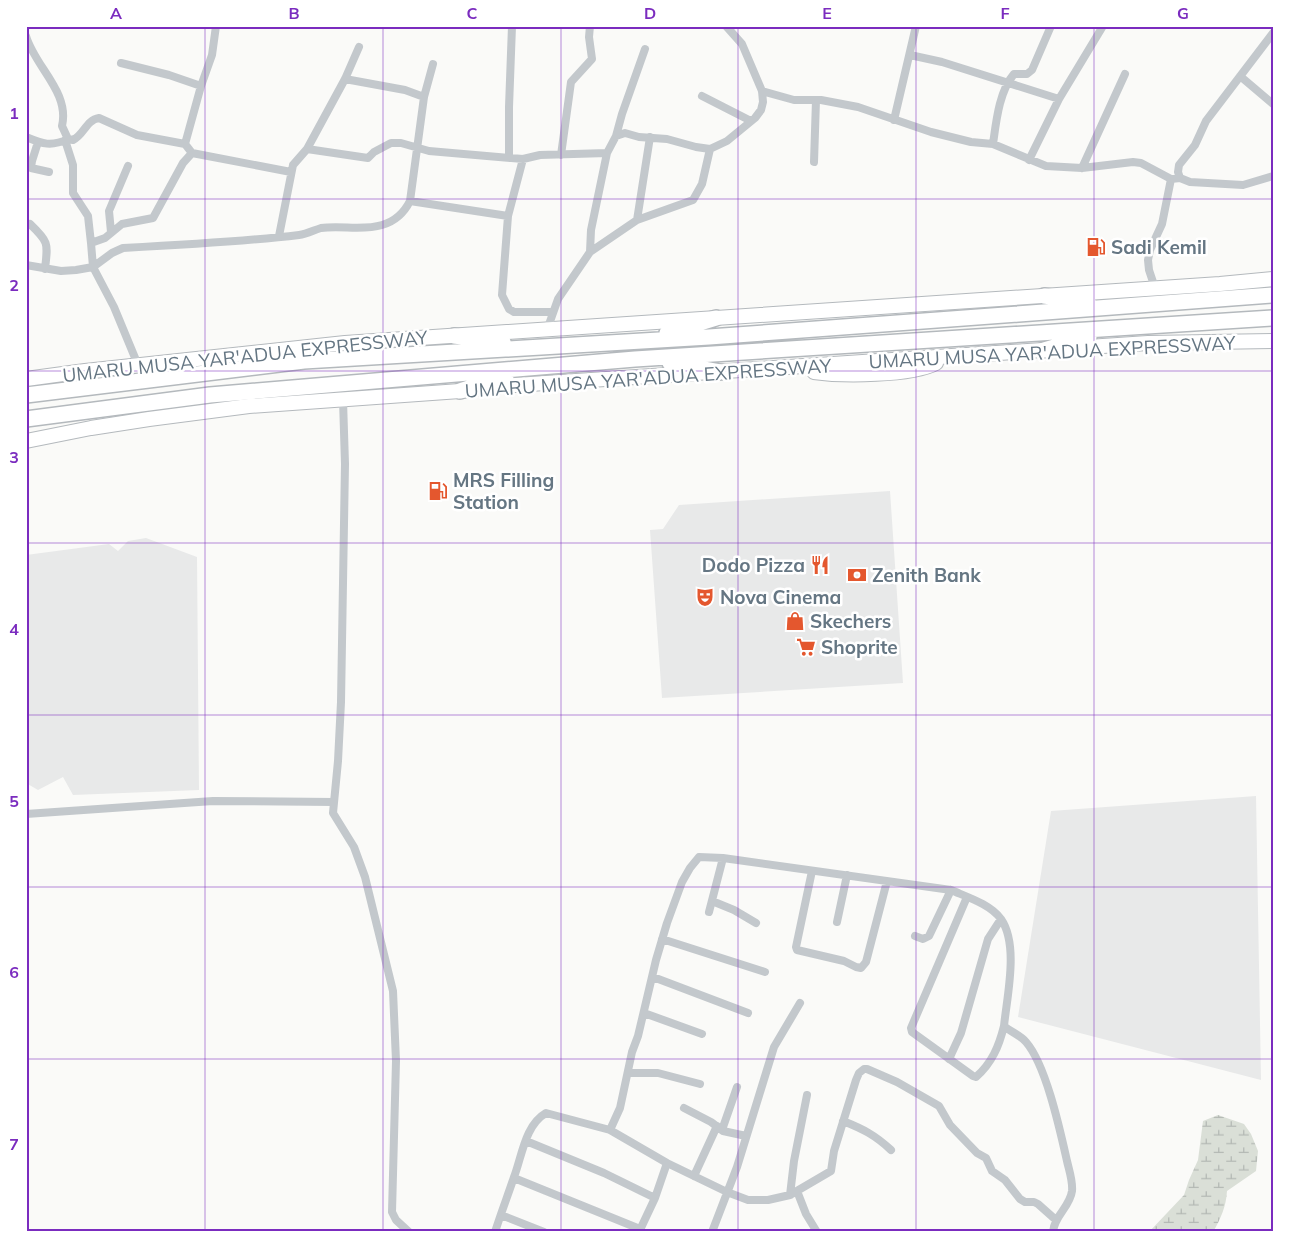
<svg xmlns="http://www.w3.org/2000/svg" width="1299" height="1258" font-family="Mulish,sans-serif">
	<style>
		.built { fill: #e8e9e9 }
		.wetland { fill: url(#wetland-marsh) }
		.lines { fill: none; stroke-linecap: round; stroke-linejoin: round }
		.trunk-casing { stroke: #b4b9bd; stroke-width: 16 }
		.motorway-casing { stroke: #b4b9bd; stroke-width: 18 }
		.minor { stroke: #c3c8cc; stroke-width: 8 }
		.trunk { stroke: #fff; stroke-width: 14 }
		.motorway { stroke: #fff; stroke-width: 15 }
		.grid { fill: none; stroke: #7b2cbf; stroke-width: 1; stroke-opacity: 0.55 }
		.labels { text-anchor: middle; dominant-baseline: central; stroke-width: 5; stroke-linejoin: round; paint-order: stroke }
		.poi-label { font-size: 19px; font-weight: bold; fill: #657683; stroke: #fff; text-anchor: start }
		.street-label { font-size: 19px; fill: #657683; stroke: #fff }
		.neatline { fill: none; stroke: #7b2cbf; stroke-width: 2 }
		.grid-label { font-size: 16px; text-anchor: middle; font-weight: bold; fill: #7b2cbf }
	</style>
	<defs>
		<pattern id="wetland-marsh" width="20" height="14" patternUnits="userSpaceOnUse" patternTransform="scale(1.25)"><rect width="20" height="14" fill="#dadfd7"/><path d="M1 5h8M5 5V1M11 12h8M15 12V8" fill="none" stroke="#b4b9b4"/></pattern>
	</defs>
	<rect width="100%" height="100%" fill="#fafaf8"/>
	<path class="built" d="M890 491 903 683 662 698 650 530 663 529 679 505Z
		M146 538 197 557 199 790 73 795 63 777 38 790 26 783V555L109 544 118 551 128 541Z
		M1256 796 1261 1080 1018 1017 1051 811Z"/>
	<path class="wetland" d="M1218 1115 1244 1124 1251 1134 1258 1151 1256 1171 1227 1191C1226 1207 1221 1218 1213 1232H1149L1184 1195 1189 1180 1198 1160 1203 1121Z"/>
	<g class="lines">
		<g class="trunk-casing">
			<path id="trunk" d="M814 372C842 376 911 376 936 363
				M26 379 85 371 345 343 1220 284 1273 279
				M26 441 91 428 149 419 249 406 460 391 501 386 1148 343 1273 341"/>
		</g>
		<g class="motorway-casing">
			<path id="motorway" d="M1044 296 1088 302
				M667 333 716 318
				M454 336 503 342
				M1044 350 1089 337
				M670 363 720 372
				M460 391 506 376
				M26 395 304 361 709 337 1273 295
				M26 419 210 395 635 359 1273 318"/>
		</g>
		<path class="minor" d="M26 36C35 67 70 92 62 126L68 139
			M910 55 942 62 1059 99
			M121 63 169 75 201 86
			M1240 76 1273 104
			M345 79 405 90 424 97
			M762 91 794 100H821L858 107 931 132 971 142 993 144 1046 166 1082 168 1133 162 1141 163 1171 179 1180 178 1190 182 1243 185 1273 176
			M702 96 751 121
			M894 120 916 26
			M616 136 622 114 645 49
			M26 137C43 144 51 147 68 139L73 140C84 135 86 120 99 118L137 135 185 144 192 153
			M65 140 73 165V193L88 216 91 243
			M185 144 201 86 212 55 216 26
			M993 144C996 123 999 91 1014 74H1027L1032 70 1051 26
			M307 149 368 158 374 152 391 143H401L429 151 523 159 540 155 607 153
			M561 155 571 82 592 59 589 37 590 26
			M509 158V107L512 26
			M523 159 508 216 502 295 509 309 514 312H553
			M1029 160 1059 99 1103 26
			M26 161H32L38 142
			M32 161 31 168 49 172
			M814 162 816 100
			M1082 168 1125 74
			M1180 178 1178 172 1179 165 1195 145 1206 121 1273 33
			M410 201 424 97 433 64
			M637 220 650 137
			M30 224C49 242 48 243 45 269
			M111 232 109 211 128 166
			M279 236 293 165 307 149 345 79 359 47
			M590 252 637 220 693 200 702 184 710 149
			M26 265 61 271 76 270 93 267 112 253 123 248C182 245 241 242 299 235 307 234 314 230 321 228 341 225 362 231 382 225 396 221 404 213 410 201L508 216
			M1155 288 1149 270 1148 260 1150 250 1162 224 1171 179
			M547 330 558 299 590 252 591 230 607 153 616 136 625 133 639 137 667 139 696 147 710 149 727 141 755 118 761 110 763 102 762 91 742 44 726 26
			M138 365 114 307 93 267 91 243 105 238 122 224 153 218 183 163 192 153 291 172
			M343 400 345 464 341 702 338 761 333 813 354 847 365 877 393 991 396 1061 392 1212 396 1220 409 1232
			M26 814 213 801 334 802
			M812 871 796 947 797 950 844 961 856 967 861 968 866 962 887 881
			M967 897 911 1028 912 1032 973 1076 976 1077C992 1063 999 1046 1004 1026
			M712 901 734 910 756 923
			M709 912 723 858
			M837 922 847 875
			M915 936 923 939 929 936 951 890
			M662 939 765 972
			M653 977 748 1013
			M644 1013 702 1034
			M949 1059 961 1033 988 939 1001 919
			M628 1073H658L700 1084
			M684 1108 711 1122 723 1131 746 1136
			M843 1121C863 1129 875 1135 891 1150
			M610 1130 620 1108 632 1052 638 1036 656 960 667 923 682 882 690 868 699 857 723 858 951 890C967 897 990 904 1001 919 1019 945 1007 996 1004 1026 1011 1032 1020 1035 1026 1042 1046 1065 1060 1130 1067 1161 1069 1170 1073 1181 1072 1191 1070 1207 1054 1216 1053 1232
			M722 1130 737 1087
			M526 1141 604 1173 655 1198
			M694 1176 717 1126
			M514 1178 640 1229
			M797 1191 806 1214 817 1232
			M790 1195 794 1161 807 1095
			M501 1215 544 1232
			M495 1232C501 1213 508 1195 514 1177 522 1156 525 1125 546 1113L610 1130 667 1163 727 1192 748 1200H768L790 1195 831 1171 834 1151 856 1080 859 1073 864 1069H867L897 1082 939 1106 950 1125 977 1153 986 1158 992 1171 1005 1180 1020 1199 1025 1202H1034L1038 1204 1056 1220
			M639 1232 655 1198 667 1163
			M712 1232 737 1167 774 1047 800 1003"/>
		<use href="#trunk" class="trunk"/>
		<use href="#motorway" class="motorway"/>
	</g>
	<path class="grid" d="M205 26V1232M383 26V1232M561 26V1232M738 26V1232M916 26V1232M1094 26V1232M26 199H1273M26 371H1273M26 543H1273M26 715H1273M26 887H1273M26 1059H1273"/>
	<defs>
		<g id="fuel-bare" transform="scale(1.5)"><path d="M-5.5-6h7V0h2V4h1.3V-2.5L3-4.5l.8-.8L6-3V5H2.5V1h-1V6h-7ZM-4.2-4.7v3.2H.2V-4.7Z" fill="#e4572e" stroke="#fff" stroke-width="2.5" paint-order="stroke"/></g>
		<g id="restaurant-bare" transform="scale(1.5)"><path d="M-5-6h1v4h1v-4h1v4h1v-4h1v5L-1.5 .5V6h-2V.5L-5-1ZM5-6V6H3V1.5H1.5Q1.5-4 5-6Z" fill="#e4572e" stroke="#fff" stroke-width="2.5" paint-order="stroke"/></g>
		<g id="bank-bare" transform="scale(1.5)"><path d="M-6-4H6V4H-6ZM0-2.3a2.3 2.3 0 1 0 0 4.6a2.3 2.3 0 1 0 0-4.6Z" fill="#e4572e" stroke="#fff" stroke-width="2.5" paint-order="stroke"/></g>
		<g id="theatre-bare" transform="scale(1.5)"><path d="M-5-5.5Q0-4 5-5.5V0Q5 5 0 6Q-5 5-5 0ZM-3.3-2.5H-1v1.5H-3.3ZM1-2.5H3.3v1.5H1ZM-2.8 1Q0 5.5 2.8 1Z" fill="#e4572e" stroke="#fff" stroke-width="2.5" paint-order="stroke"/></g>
		<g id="shop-bare" transform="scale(1.5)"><path d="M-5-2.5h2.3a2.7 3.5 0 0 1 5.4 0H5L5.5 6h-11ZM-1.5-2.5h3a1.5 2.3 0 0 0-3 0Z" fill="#e4572e" stroke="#fff" stroke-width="2.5" paint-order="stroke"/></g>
		<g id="supermarket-bare" transform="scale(1.5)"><path d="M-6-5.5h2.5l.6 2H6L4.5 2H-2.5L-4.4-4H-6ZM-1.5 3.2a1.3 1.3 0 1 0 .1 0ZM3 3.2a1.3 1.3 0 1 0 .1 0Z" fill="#e4572e" stroke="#fff" stroke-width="2.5" paint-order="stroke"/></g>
	</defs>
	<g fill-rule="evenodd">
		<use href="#fuel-bare" x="1096" y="247"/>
		<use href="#fuel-bare" x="438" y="491"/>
		<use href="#restaurant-bare" x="820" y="565"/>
		<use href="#bank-bare" x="857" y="575"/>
		<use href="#theatre-bare" x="705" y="597"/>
		<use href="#shop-bare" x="795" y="621"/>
		<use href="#supermarket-bare" x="806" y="647"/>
	</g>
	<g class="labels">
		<g class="poi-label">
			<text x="1111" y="247">Sadi Kemil</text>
			<text x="453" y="480">MRS Filling<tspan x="453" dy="22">Station</tspan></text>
			<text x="805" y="565" text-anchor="end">Dodo Pizza</text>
			<text x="872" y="575">Zenith Bank</text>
			<text x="720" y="597">Nova Cinema</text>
			<text x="810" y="621">Skechers</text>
			<text x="821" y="647">Shoprite</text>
		</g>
		<g class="street-label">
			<text transform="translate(1052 352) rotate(-3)">UMARU MUSA YAR'ADUA EXPRESSWAY</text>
			<text transform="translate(245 356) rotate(-6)">UMARU MUSA YAR'ADUA EXPRESSWAY</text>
			<text transform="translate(648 378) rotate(-4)">UMARU MUSA YAR'ADUA EXPRESSWAY</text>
		</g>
	</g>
	<rect width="1299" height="1258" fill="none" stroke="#ffffff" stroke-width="55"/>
	<rect x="28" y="28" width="1244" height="1202" class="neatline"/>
	<g class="grid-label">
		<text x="116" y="19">A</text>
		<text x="294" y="19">B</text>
		<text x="472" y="19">C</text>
		<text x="650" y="19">D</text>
		<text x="827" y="19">E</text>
		<text x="1005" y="19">F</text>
		<text x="1183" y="19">G</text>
		<text x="14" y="119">1</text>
		<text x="14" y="291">2</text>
		<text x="14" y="463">3</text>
		<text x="14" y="635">4</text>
		<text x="14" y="807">5</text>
		<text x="14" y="978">6</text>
		<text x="14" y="1150">7</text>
	</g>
</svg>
